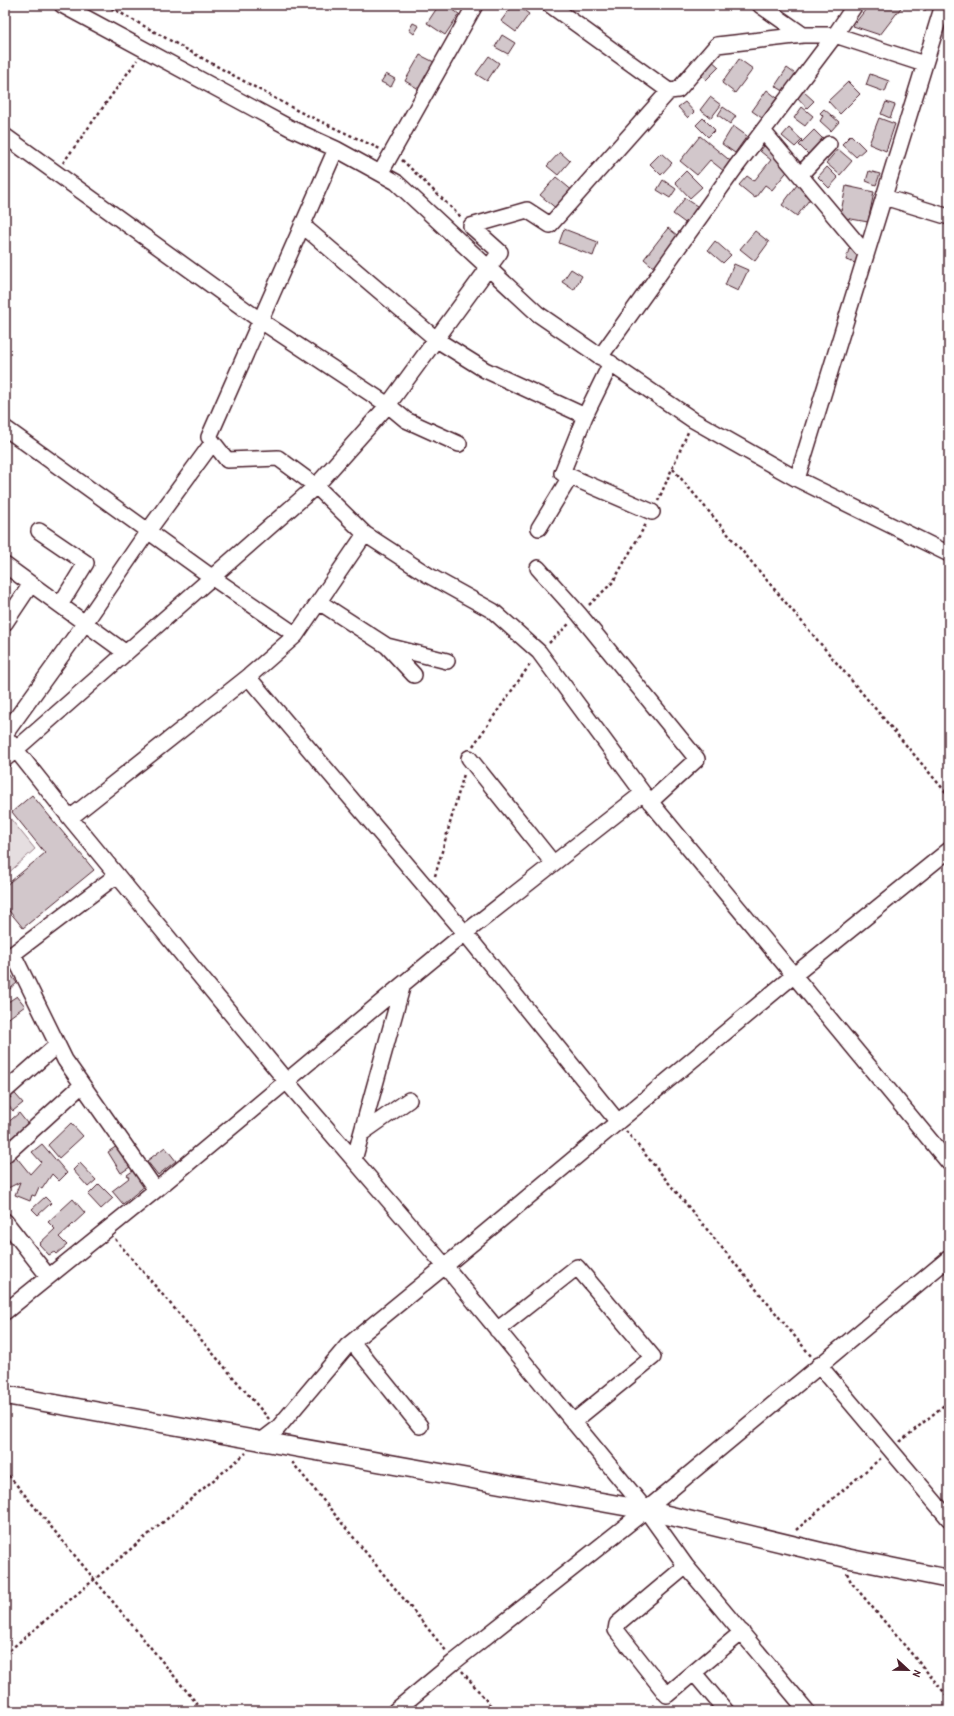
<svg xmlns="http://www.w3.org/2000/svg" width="954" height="1716" font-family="'Patrick Hand',sans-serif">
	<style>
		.pitch { fill: #e5dee0; stroke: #987e86 }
		.building { fill: #d2c7cb; stroke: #4a1f2b }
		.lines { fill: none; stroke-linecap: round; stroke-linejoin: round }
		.minor-casing { stroke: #4a1f2b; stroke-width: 18 }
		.tertiary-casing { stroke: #4a1f2b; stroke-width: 21 }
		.path { stroke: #4a1f2b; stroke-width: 2.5; stroke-dasharray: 3 3; stroke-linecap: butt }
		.minor { stroke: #fff; stroke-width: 15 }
		.tertiary { stroke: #fff; stroke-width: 18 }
	</style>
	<rect width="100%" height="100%" fill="#fff"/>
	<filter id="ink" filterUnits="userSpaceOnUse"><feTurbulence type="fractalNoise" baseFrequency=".025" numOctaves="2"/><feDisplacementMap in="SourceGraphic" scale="8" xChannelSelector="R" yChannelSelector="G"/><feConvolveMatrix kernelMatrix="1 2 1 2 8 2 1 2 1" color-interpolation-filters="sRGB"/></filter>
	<g filter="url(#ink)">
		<path class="pitch" d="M5 812 35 849 5 876Z"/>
		<path class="building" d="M439 5H446L459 14 445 35 427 23Z
			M513 5H517L529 14 516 32 501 21Z
			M869 5H903L880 35 853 26Z
			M916 5H929L924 12Z
			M413 23 419 26 414 34 409 30Z
			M502 35 515 43 508 54 495 47Z
			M420 55 434 62 419 89 405 81Z
			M489 56 499 63 487 81 476 74Z
			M710 59 719 67 706 80 698 72Z
			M739 59 753 69 735 93 722 83Z
			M787 68 798 76 787 93 775 86Z
			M386 74 395 79 391 87 381 82Z
			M870 74 889 81 885 92 866 85Z
			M848 82 860 94 840 114 828 101Z
			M767 90 777 98 762 118 752 111Z
			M803 91 814 101 807 108 797 97Z
			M710 97 721 105 711 118 700 110Z
			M685 102 694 112 688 118 678 107Z
			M886 102 895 105 890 118 881 114Z
			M723 107 736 116 730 124 718 115Z
			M802 107 813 116 805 126 794 118Z
			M824 109 839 122 831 131 820 121 823 116 820 113Z
			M703 118 715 130 708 137 696 125Z
			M879 118 895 124 886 151 869 144Z
			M733 126 747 136 735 153 722 144Z
			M789 128 802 140 795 147 782 136Z
			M814 130 823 139 808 154 799 145Z
			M851 135 865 149 856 157 842 144Z
			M700 136 733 163 725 172 710 160 697 175 680 161Z
			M764 146 790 168 772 190 765 185 755 198 739 185 747 176 754 181 771 160 760 151Z
			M838 149 852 161 840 175 826 163Z
			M560 152 570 161 558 175 547 166Z
			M661 153 672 163 661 175 650 164Z
			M827 167 838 178 829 188 818 177Z
			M686 171 702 187 690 198 675 182Z
			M869 171 880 174 876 185 866 181Z
			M556 177 574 192 558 210 540 195Z
			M663 180 676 189 670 198 657 190Z
			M797 185 812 196 797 216 782 205Z
			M846 186 874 192 868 222 840 217Z
			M685 198 700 208 688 225 673 214Z
			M668 228 682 239 657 270 644 259Z
			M564 229 598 242 593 256 559 243Z
			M755 231 769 242 755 261 740 249Z
			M715 241 731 255 723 263 708 250Z
			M849 249 861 253 858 264 846 260Z
			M734 264 748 270 738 291 725 285Z
			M571 269 582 276 574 290 562 282Z
			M32 795 94 870 23 928 5 906V886L45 853 12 812Z
			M11 975 17 983 5 993V980Z
			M17 996 25 1006 6 1020 5 1004Z
			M10 1088 23 1103 13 1111 5 1102V1092Z
			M19 1113 31 1128 5 1149V1125Z
			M71 1123 83 1136 59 1158 48 1145Z
			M42 1144 67 1173 59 1181 52 1174 42 1189 39 1187 35 1196 32 1195 30 1201 15 1195 20 1182 8 1188 5 1184V1160L13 1153 30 1174 41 1162 32 1152Z
			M117 1146 130 1167 121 1173 108 1152Z
			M165 1147 176 1161 158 1175 147 1161Z
			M80 1163 96 1180 88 1187 73 1170Z
			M134 1170 146 1185 123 1204 112 1191 129 1178 127 1175Z
			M99 1184 113 1198 101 1209 88 1195Z
			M45 1197 51 1203 38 1215 32 1209Z
			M73 1199 85 1213 59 1237 67 1245 56 1254 54 1252 49 1255 39 1244 55 1229 48 1222Z"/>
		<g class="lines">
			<g class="minor-casing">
				<path id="minor" d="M62 5 290 128 336 149 396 182 538 314 693 420 797 479 949 554
					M550 5 669 91 678 90 717 45 803 35H835L924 64
					M760 5 803 35
					M763 131 861 248 867 250
					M5 136 261 321 388 405 406 420 459 444
					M336 149 209 437 227 460 278 458 316 486 365 534 428 575 493 611 539 652 643 793 949 1163
					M381 172 475 5
					M800 175 829 144
					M884 197 949 217
					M302 225 437 340 485 370 585 416
					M600 357 735 168 835 35 855 5
					M611 363 585 416 562 473 652 512
					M5 428 213 578 296 635 248 677 70 818
					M797 479 943 5
					M539 528 570 477
					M39 531 86 563 60 605
					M5 565 126 653
					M538 568 579 614 697 759 650 802
					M319 602 387 646 447 661
					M5 623 31 584
					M296 635 365 534
					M387 646 414 675
					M248 677 465 933 618 1122
					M5 734 85 623 148 531 213 442
					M5 736 70 818 287 1082 445 1266 646 1510 686 1566 807 1711
					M469 758 553 863
					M5 759 316 486 388 405 500 252 471 226 527 210 550 225 669 91
					M13 954 65 1060 156 1190
					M5 960 117 875
					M5 1091 57 1045
					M362 1133 409 1100
					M5 1155 82 1085
					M354 1160 403 984 465 933 643 793
					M5 1221 48 1276
					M5 1312 156 1190 403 984
					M497 1330 577 1267 653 1357 573 1422
					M352 1342 420 1426
					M819 1365 949 1519
					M260 1442 277 1429 347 1346 445 1266 793 976 949 850
					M686 1566 617 1624 616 1630 667 1695 742 1632
					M694 1673 726 1711
					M395 1711 454 1662 646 1510 949 1258"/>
			</g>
			<g class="tertiary-casing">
				<path id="tertiary" d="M5 1395 646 1510 846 1558 949 1579"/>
			</g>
			<path class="path" d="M106 5 298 111 380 149
				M402 160 462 218
				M63 163 137 60
				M673 469 949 796
				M658 501 688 432
				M589 605 613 582 646 524
				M549 643 570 623
				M473 746 531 663
				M435 876 464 774
				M626 1131 811 1356
				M115 1239 269 1419
				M900 1442 949 1401
				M292 1462 447 1652
				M5 1471 203 1711
				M796 1530 881 1458
				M847 1573 851 1582 949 1698
				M5 1654 246 1453
				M462 1671 495 1711
				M648 1711 656 1704"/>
			<use href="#minor" class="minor"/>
			<use href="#tertiary" class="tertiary"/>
		</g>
	</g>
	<rect width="954" height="1716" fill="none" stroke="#fff" stroke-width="20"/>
	<rect x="10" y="10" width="934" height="1696" fill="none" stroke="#4a1f2b" stroke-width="1.5" filter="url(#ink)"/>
	<g transform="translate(908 1670) rotate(112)" stroke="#ffffff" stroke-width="3" paint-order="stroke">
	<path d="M0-3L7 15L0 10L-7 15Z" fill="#4a1f2b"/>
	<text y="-6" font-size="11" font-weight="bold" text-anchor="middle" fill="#4a1f2b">N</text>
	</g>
</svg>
